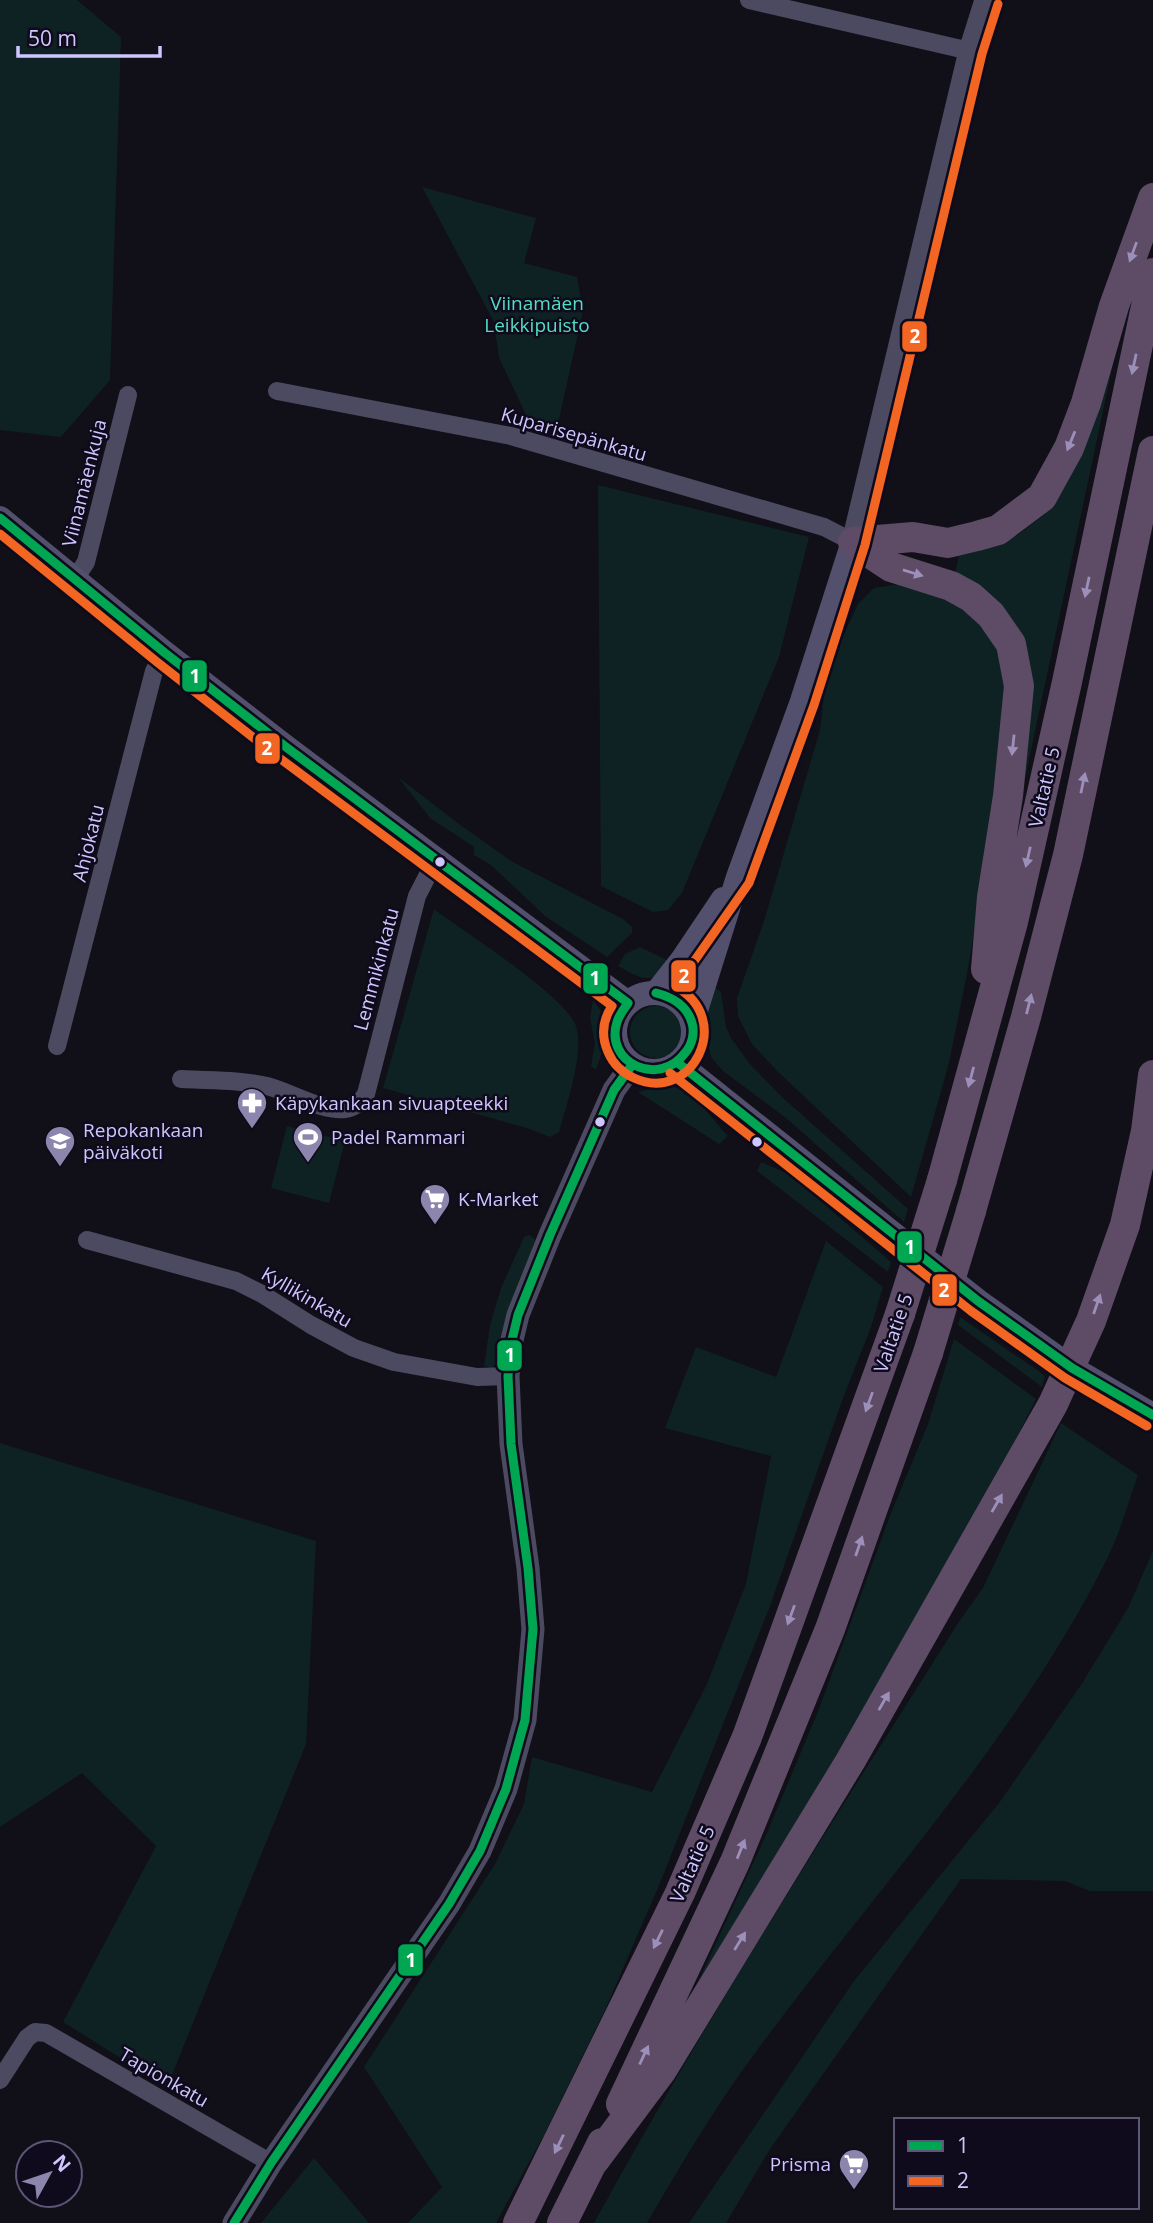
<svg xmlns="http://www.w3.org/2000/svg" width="1153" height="2223" font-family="'Open Sans',sans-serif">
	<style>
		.green { fill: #0e2224 }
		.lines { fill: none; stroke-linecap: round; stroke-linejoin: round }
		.minor { stroke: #4c4a61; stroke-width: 18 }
		.tertiary { stroke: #4c4a61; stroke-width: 23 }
		.secondary { stroke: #52506c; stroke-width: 24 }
		.trunk { stroke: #5e4b66; stroke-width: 30 }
		.trunk-bridge { stroke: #5e4b66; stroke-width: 30 }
		.bus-1-casing { stroke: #0f0b1c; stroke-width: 14 }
		.bus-2-casing { stroke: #0f0b1c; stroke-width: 14 }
		.bus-1 { stroke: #00a651; stroke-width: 9 }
		.bus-2 { stroke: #f26522; stroke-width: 9 }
		.oneway { fill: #9c8fba }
		.bus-dot { fill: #cfc6ff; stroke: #0f0b1c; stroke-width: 2.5 }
		.labels { text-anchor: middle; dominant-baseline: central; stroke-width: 5; stroke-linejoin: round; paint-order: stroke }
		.park-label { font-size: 19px; fill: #53dec3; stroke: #0f0b1c }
		.street-label { font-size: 19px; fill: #cfc6ff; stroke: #0f0b1c }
		.poi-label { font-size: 19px; fill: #cfc6ff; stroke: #0f0b1c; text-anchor: start }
		.line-badge { stroke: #0f0b1c; stroke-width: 2.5 }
		.badge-label { font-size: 19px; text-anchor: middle; font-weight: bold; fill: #fff }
	</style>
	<rect width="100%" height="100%" fill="#110f18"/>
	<path class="green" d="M0 0H77L121 37 110 380 61 437 0 430Z
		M422 187 536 218 524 263 577 277 583 311 558 424 527 417 499 358 494 322Z
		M1130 284 1017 816 1019 633 998 601 978 584 955 574 959 555 990 547 1018 535 1045 514 1068 476Z
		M598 485 809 537 779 657 682 893 668 910 653 912 601 886Z
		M899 584 960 603 989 626 1005 658 1002 763 967 974 949 1063 911 1197 777 1071 752 1044 738 1016 737 998 764 921 820 730 824 694 836 652 858 604 874 588Z
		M398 777 459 824 511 861 623 919 632 927V933L607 957 545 916 491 865 474 855V847L430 818Z
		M434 909C464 932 565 995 576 1026 585 1051 566 1107 559 1132L550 1137 527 1128 383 1088Z
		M640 947 673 963C651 985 643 980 618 966L625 954Z
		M712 985 721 992 726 1027 731 1038 749 1063 782 1097 908 1209 904 1222 786 1118 723 1071 711 1057 708 1040 707 1015Z
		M593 1000C613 1024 605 1043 596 1070L591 1066 595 1043 590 1018Z
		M630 1032a26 26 0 1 1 52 0a26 26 0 1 1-52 0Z
		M667 1085C694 1090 709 1116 728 1136L719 1144 638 1092Z
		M287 1126 345 1141 329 1203 271 1188Z
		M761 1162 790 1175 891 1262 888 1272 757 1171Z
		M530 1235 535 1240 500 1357 492 1368 484 1366 490 1325 501 1288 524 1237Z
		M826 1241 883 1287 871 1327 843 1398 770 1606 660 1883 605 2010 546 2131 496 2223H408L442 2187 364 2067 495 1864 524 1804 532 1757 652 1792 707 1684 746 1584 771 1456 665 1428 696 1347 776 1377Z
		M960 1317 1040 1372 1045 1376 1042 1387 958 1325Z
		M954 1339 1036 1399 981 1509 823 1783 697 1984 767 1833 819 1709 891 1513 928 1424Z
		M1061 1423 1138 1475C1128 1503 1120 1533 1107 1559 1016 1740 877 1888 758 2049 717 2104 681 2164 647 2223H594C707 2017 834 1819 960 1620L983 1588Z
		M0 1443 316 1541 306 1744 167 2087 63 2022 156 1846 82 1773 0 1827Z
		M1153 1551V1891H1090L1065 1881 961 1879 770 2149 726 2223H689L854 1981 999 1803 1081 1685 1128 1608Z
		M314 2158 369 2223H261Z"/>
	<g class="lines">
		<path class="minor" d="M749 0 970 51
			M277 391 511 436 824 527 853 542
			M75 579 86 562 128 395
			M57 1046 154 671 165 653
			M181 1079C210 1080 239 1080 267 1086 290 1092 323 1112 345 1109 354 1108 361 1102 366 1094L417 896 436 859
			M87 1240 236 1281 262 1294 311 1325 354 1348 394 1362 477 1377 508 1376
			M0 2080 27 2038 35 2032 46 2033 271 2163"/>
		<path class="tertiary" d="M853 542 970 51 986 0
			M234 2223 271 2163 449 1904 480 1851 506 1789 525 1720 533 1629 528 1568 511 1444 508 1376 511 1344 518 1315 550 1235 614 1090 632 1065"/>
		<path class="secondary" d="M0 518 165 653 286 747 628 1003
			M656 993 682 960 723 899
			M615 1032a39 39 0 1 1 78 0a39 39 0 1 1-78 0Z
			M692 1023 738 877 802 701 853 542
			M678 1063 978 1301 1072 1368 1153 1415"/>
		<path class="trunk" d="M853 542 891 567 951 586 971 597 991 615 1011 644 1019 686 1008 796 992 897 986 969
			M853 542 913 537 948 543 977 536 998 530 1042 497 1069 448 1086 403 1114 306 1153 198
			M942 1180 1013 922 1067 682 1153 273
			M971 1211 1026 1017 1068 855 1153 451
			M621 2104 735 1862 830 1629 928 1353
			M594 2161 662 2070 851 1760 1053 1404 1091 1321 1125 1225 1146 1131 1153 1075
			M518 2223 680 1893 747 1737 900 1314
			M562 2223 602 2143"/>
		<path class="trunk-bridge" d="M900 1314 942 1180
			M928 1353 971 1211"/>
		<g class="bus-1-casing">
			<path id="bus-1" d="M0 518 165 653 286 747 628 1003C624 1009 619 1015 617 1022 604 1063 659 1088 685 1053 692 1045 695 1033 692 1023 687 1005 672 997 656 993
				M678 1063 978 1301 1072 1368 1153 1415
				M234 2223 271 2163 449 1904 480 1851 506 1789 525 1720 533 1629 528 1568 511 1444 508 1376 511 1344 518 1315 550 1235 614 1090 632 1065"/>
		</g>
		<g class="bus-2-casing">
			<path id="bus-2" d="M0 534 157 662 278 757 612 1006C602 1021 601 1036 608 1052 613 1064 623 1073 634 1078 692 1105 735 1019 676 987L749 883 814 705 865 545 982 54 998 4
				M670 1073 971 1311 1065 1378 1147 1426"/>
		</g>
		<use href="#bus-1" class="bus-1"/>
		<use href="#bus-2" class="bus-2"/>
	</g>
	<defs><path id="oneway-solid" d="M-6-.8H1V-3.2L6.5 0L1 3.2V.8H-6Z" transform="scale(1.75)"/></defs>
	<g class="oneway">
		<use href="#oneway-solid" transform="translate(1133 252) rotate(110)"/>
		<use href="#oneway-solid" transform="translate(1134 364) rotate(102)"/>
		<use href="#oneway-solid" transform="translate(1071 441) rotate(112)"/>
		<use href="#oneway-solid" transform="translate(913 573) rotate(17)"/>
		<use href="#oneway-solid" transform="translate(1087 587) rotate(102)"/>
		<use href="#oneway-solid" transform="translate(1013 745) rotate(96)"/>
		<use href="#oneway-solid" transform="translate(1083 783) rotate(-78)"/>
		<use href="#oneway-solid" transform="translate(1028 857) rotate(103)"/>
		<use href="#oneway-solid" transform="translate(1029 1004) rotate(-76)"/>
		<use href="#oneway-solid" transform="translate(971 1077) rotate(105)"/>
		<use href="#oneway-solid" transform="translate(1097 1304) rotate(-71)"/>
		<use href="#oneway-solid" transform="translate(869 1402) rotate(110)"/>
		<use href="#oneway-solid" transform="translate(997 1503) rotate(-60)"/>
		<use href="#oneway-solid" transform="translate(859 1546) rotate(-71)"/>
		<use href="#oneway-solid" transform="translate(791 1615) rotate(110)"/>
		<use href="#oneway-solid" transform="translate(884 1701) rotate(-60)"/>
		<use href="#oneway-solid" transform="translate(741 1849) rotate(-68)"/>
		<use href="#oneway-solid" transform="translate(658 1939) rotate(116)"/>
		<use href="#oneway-solid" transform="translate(740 1941) rotate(-58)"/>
		<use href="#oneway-solid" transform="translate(644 2055) rotate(-65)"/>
		<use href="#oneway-solid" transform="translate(559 2144) rotate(116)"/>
	</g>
	<defs>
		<g id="pharmacy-pin" transform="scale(1.575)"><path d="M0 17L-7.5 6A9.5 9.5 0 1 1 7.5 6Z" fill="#8c86ae" stroke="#0f0b1c"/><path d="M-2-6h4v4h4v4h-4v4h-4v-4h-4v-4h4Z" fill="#fff"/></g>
		<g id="stadium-pin" transform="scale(1.575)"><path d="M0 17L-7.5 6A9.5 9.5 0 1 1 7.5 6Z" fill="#8c86ae" stroke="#0f0b1c"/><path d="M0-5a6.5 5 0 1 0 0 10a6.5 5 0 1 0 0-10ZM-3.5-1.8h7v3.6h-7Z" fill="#fff"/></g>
		<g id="school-pin" transform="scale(1.575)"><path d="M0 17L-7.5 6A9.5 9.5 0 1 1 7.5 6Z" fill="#8c86ae" stroke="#0f0b1c"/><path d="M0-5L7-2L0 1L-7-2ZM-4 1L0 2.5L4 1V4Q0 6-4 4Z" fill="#fff"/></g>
		<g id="supermarket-pin" transform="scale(1.575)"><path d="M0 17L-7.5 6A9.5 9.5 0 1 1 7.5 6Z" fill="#8c86ae" stroke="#0f0b1c"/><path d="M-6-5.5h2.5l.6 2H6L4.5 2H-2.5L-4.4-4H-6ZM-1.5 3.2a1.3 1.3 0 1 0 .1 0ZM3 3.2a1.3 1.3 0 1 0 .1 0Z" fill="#fff"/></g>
	</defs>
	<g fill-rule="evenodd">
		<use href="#pharmacy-pin" x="252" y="1103"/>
		<use href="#stadium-pin" x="308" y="1137"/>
		<use href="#school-pin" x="60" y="1141"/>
		<use href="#supermarket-pin" x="435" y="1199"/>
		<use href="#supermarket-pin" x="854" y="2164"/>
	</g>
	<g class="bus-dot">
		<circle cx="440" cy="862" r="6"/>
		<circle cx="600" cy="1122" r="6"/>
		<circle cx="757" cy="1142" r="6"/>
	</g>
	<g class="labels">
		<g class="park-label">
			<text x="537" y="303">Viinamäen<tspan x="537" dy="22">Leikkipuisto</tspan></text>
		</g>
		<g class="street-label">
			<text transform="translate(574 434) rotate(16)">Kuparisepänkatu</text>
			<text transform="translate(84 483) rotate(-76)">Viinamäenkuja</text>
			<text transform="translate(1044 787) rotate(-77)">Valtatie 5</text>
			<text transform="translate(88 843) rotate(-76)">Ahjokatu</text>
			<text transform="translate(376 969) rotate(-75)">Lemmikinkatu</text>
			<text transform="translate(307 1297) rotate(30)">Kyllikinkatu</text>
			<text transform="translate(893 1333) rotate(-71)">Valtatie 5</text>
			<text transform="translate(692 1864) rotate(-66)">Valtatie 5</text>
			<text transform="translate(164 2077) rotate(30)">Tapionkatu</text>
		</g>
		<g class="poi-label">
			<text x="275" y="1103">Käpykankaan sivuapteekki</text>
			<text x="83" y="1130">Repokankaan<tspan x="83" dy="22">päiväkoti</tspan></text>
			<text x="331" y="1137">Padel Rammari</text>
			<text x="458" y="1199">K-Market</text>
			<text x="831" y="2164" text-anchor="end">Prisma</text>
		</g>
	</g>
	<g class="line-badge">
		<rect x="901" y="320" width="27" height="33" rx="7" fill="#f26522"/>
		<rect x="181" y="659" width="27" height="34" rx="7" fill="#00a651"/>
		<rect x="254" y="732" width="27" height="33" rx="7" fill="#f26522"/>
		<rect x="670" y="959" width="27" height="34" rx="7" fill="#f26522"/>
		<rect x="582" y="962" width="27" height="33" rx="7" fill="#00a651"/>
		<rect x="896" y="1230" width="27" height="34" rx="7" fill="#00a651"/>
		<rect x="931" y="1273" width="27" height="34" rx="7" fill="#f26522"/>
		<rect x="496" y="1339" width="27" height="33" rx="7" fill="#00a651"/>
		<rect x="397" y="1943" width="27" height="34" rx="7" fill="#00a651"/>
	</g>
	<g class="badge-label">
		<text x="915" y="343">2</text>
		<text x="195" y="683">1</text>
		<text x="267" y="755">2</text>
		<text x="684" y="983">2</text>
		<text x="595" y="985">1</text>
		<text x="910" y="1254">1</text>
		<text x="944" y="1297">2</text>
		<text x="510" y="1362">1</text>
		<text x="411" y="1967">1</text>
	</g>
	<rect x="894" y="2118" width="245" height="91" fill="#0f0b1c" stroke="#5c5677" stroke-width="2"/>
	<rect x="908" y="2141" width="35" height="10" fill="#00a651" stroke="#5c5677" stroke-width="2"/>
	<text x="957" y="2153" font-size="21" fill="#cfc6ff">1</text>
	<rect x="908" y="2176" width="35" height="10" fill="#f26522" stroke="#5c5677" stroke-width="2"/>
	<text x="957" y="2188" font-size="21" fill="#cfc6ff">2</text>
	<g transform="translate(49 2174) rotate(50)"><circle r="33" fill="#0f0b1c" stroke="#5c5677" stroke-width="2"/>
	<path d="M0-5L12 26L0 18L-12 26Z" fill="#8c86ae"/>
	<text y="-10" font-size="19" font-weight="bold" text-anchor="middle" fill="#cfc6ff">N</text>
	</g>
	<path d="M18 46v10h142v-10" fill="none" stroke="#cfc6ff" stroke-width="3.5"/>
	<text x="28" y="46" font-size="21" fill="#cfc6ff" stroke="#0f0b1c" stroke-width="5" paint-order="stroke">50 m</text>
</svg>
